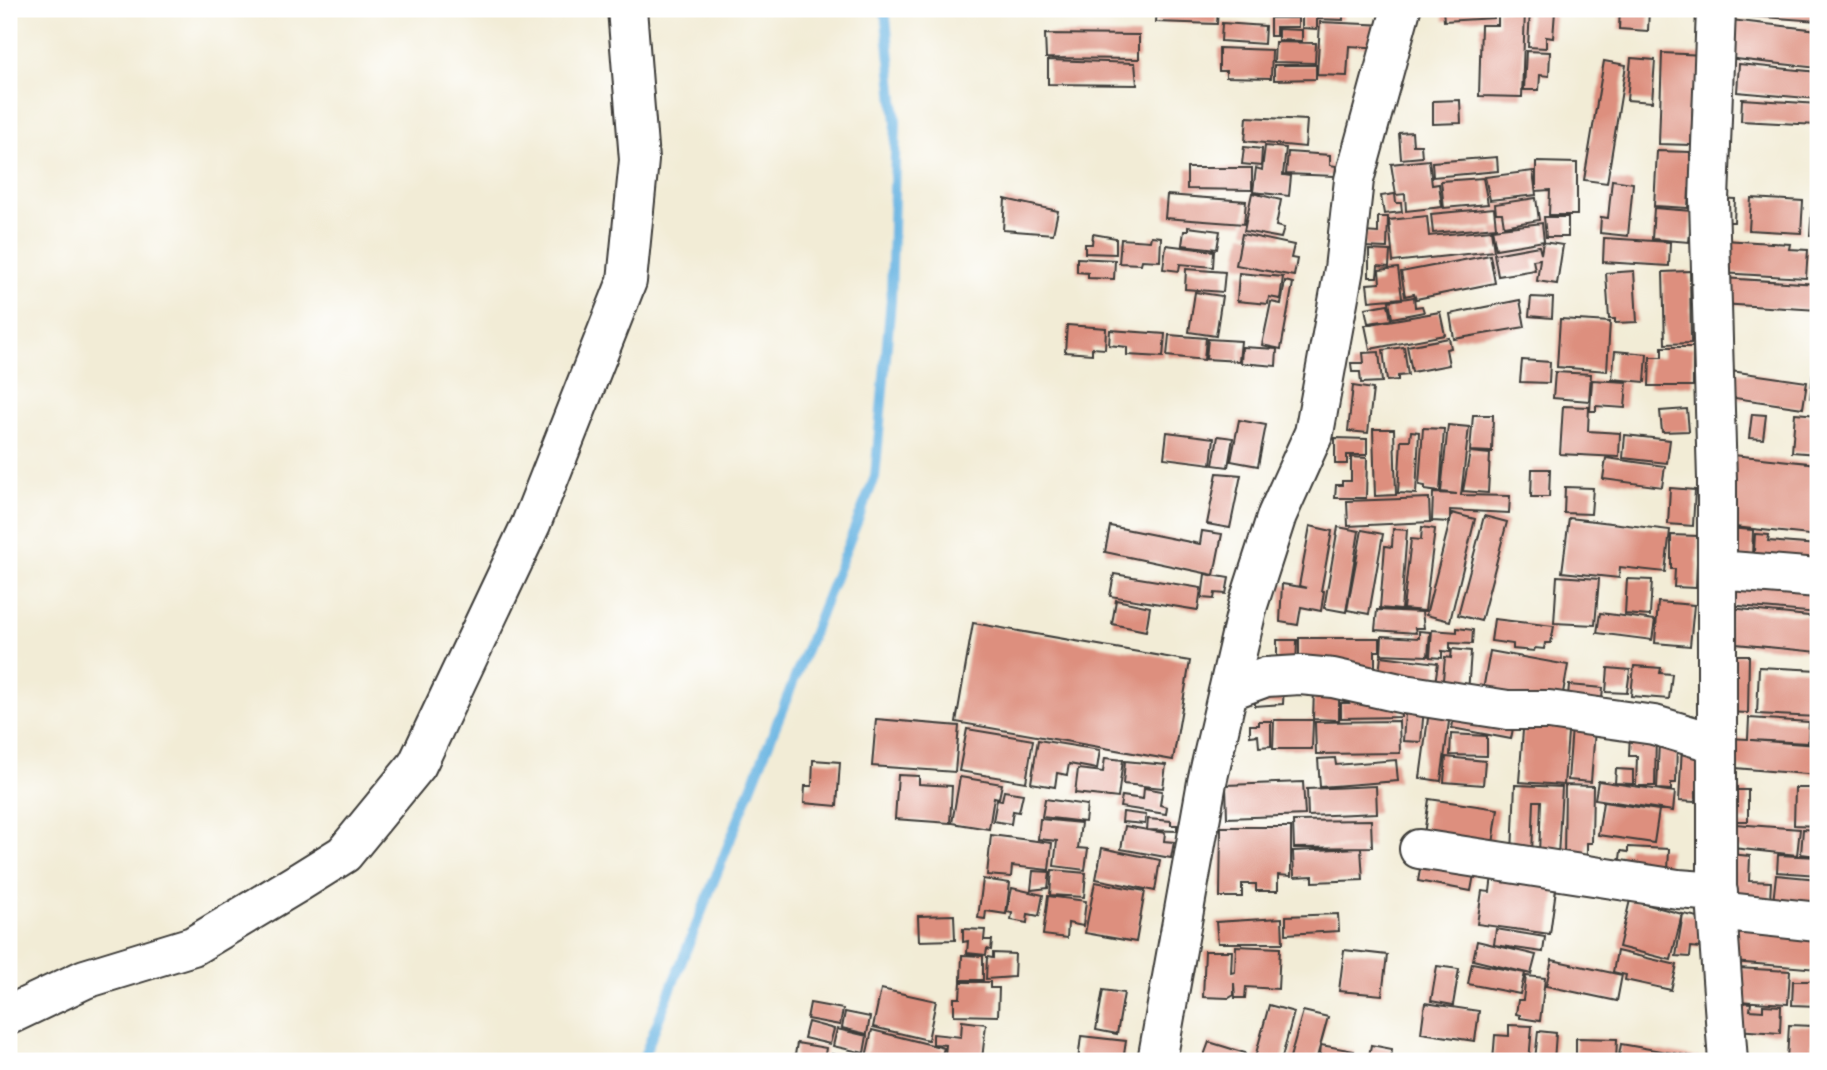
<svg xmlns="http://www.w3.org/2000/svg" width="1827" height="1070" font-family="'Balsamiq Sans',sans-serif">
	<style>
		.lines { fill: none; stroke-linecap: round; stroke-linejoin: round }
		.stream { stroke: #6ab5e2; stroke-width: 10 }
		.building { fill: #dd8f7e }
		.minor-casing { stroke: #3c3b38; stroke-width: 42 }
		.minor { stroke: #fff; stroke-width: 38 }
	</style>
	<rect width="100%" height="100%" fill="#fff"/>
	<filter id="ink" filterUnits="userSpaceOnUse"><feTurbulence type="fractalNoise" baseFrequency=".0143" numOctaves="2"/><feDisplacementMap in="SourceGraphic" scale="14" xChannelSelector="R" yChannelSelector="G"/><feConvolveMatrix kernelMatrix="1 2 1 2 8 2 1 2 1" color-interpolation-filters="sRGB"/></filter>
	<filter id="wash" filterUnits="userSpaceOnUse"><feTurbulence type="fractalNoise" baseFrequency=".00686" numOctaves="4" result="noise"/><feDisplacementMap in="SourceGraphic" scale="28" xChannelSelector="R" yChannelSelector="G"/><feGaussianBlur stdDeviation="1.57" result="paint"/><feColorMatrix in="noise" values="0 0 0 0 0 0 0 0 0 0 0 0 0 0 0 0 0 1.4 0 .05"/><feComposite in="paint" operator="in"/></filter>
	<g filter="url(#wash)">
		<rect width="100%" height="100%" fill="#f2ecd6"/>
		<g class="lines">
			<path class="stream" d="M642 1061 875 477 891 300 896 121 885 9"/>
		</g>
		<g id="blocks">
			<path class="building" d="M1157 9H1218L1217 24 1156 22Z
				M1329 9 1328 12 1343 13V20L1317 19V29L1302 28V10Z
				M1443 9H1493L1494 18 1444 21Z
				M1620 9H1649L1648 31 1619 29Z
				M1723 9H1818V21L1723 14Z
				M1498 10H1525L1522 97 1479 96 1481 25H1498Z
				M1530 10 1555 11 1553 38 1546 37V48L1528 47Z
				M1270 18H1298V27H1276V36H1270Z
				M1722 19 1818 30V68L1718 57Z
				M1320 22 1387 25 1386 48 1349 46 1347 76 1317 75Z
				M1222 23 1265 26 1264 44 1221 41Z
				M1278 29 1302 30V41L1278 40Z
				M1045 34 1139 35V59L1046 58Z
				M1275 42 1316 43 1315 63 1274 62Z
				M1219 48 1272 50 1271 78 1226 77V71H1219Z
				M1526 51 1550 52 1549 76 1540 75 1539 90H1524Z
				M1662 53 1705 55 1704 101H1693L1691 145 1659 144Z
				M1631 58 1655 60 1652 102 1627 100Z
				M1048 60 1135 63 1137 85 1048 84Z
				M1604 61 1626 65 1607 183 1584 180Z
				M1739 64 1818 72V99L1737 92Z
				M1274 65H1316V79L1274 80Z
				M1742 99 1818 104V125L1741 121Z
				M1460 100 1461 123 1433 124V101Z
				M1247 117 1307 120 1305 147 1245 141Z
				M1412 132 1413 145H1421L1422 157 1401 159 1399 133Z
				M1265 146 1286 148 1283 175 1291 176 1289 196 1253 192 1256 168 1262 170Z
				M1244 147 1262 149 1261 166 1242 164Z
				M1657 151 1690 152V160L1699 161 1698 190 1689 189 1688 208 1654 206Z
				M1288 152 1330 155V165L1336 166 1335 176 1286 174Z
				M1497 157 1498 171 1433 177 1432 162Z
				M1429 160 1432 185 1439 184 1442 207 1406 211 1405 194 1396 195 1391 164Z
				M1536 162 1577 163V215H1549L1550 190 1536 191Z
				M1187 168H1252V190L1187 189Z
				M1533 171 1536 195 1490 200 1485 177Z
				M1483 178 1488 204 1444 208 1441 181Z
				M1612 180 1633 183 1628 236 1600 233 1601 217 1608 218Z
				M1252 193 1281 200 1276 226 1284 228 1281 238 1244 231Z
				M1395 194 1396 203H1401L1402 212 1384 214 1381 196Z
				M1167 195 1246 201 1244 224 1165 218Z
				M1536 198 1539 220 1504 226 1502 213H1496L1495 204Z
				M1717 198 1735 199 1734 222H1716Z
				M1751 198 1803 201 1801 233 1749 230Z
				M1005 199 1058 211 1053 234 1003 230Z
				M1494 208 1496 227 1433 233 1431 214Z
				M1654 208 1692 211 1689 242 1652 239Z
				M1812 209H1818V235H1810Z
				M1427 216 1429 236 1491 230 1494 251 1393 262 1389 220Z
				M1378 217H1388L1387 248 1364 247V232L1378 233Z
				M1544 217H1568V237H1546Z
				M1542 223 1544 241 1496 249 1492 229Z
				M1188 227 1220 231 1217 249 1182 245 1184 231H1188Z
				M1093 234 1116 238V254L1085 253V244H1092Z
				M1242 234 1294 245 1291 258 1297 259 1294 276 1236 265Z
				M1151 236 1161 237 1160 261 1142 260 1141 264 1119 263 1121 239 1150 241Z
				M1604 238 1670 242 1669 266 1603 262Z
				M1723 240 1790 244 1789 249 1808 250 1806 278 1721 273Z
				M1543 242 1563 245 1557 284 1537 281 1540 259 1533 260 1535 270 1498 276 1494 254 1539 246 1541 254Z
				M1166 245 1214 251 1213 267 1180 264 1179 271 1163 269Z
				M1369 250 1390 251 1389 267 1378 266 1377 277H1369Z
				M1490 255 1495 283 1416 299 1414 294 1405 296 1401 272Z
				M1077 258 1115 260 1114 279 1088 278V273L1077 272Z
				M1398 268 1402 298 1369 301 1367 284 1380 283 1379 270Z
				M1186 269 1225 272 1223 292 1185 289Z
				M1634 271 1637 322 1615 323V319H1609L1606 273Z
				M1690 271 1691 343 1665 344 1663 272Z
				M1239 273 1283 277 1280 299 1269 297 1268 304 1237 301Z
				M1722 278 1818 284V310L1721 304Z
				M1285 281 1293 283 1281 349 1262 345 1271 302 1281 304Z
				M1195 292 1222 296 1216 336 1189 332Z
				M1414 297 1415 307 1422 306 1424 312 1392 318 1389 301Z
				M1531 297 1553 298 1552 318 1529 316Z
				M1520 300 1525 327 1454 339 1450 314Z
				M1388 304 1391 320 1368 323 1365 308Z
				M1440 312 1445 335 1370 349 1365 325Z
				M1560 319 1610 322 1607 371 1557 367Z
				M1067 325 1106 328 1105 349 1092 348V354L1065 352Z
				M1110 330 1165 334 1163 357 1127 355V347L1109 345Z
				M1169 335 1206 338 1204 360 1167 356Z
				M1449 338 1451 348 1446 349 1449 365 1412 372 1407 346Z
				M1208 339 1241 341 1239 361 1206 359Z
				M1242 347 1277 349 1276 366 1241 363Z
				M1404 347 1408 375 1398 376V380L1387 381 1383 350Z
				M1662 347H1693V386H1649L1650 357H1662Z
				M1615 351 1647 354 1645 382 1612 379Z
				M1379 352 1382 382 1361 383 1360 372H1352L1351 363H1364L1363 353Z
				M1522 360 1550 362 1549 383 1520 382Z
				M1724 370 1807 382 1803 408 1721 396Z
				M1555 372 1591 374 1589 401 1553 398Z
				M1813 372H1818V399L1810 398Z
				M1592 380 1627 382 1625 408 1596 406V411H1590Z
				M1353 386 1373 389 1368 433 1348 431Z
				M1563 406 1589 407 1588 431 1620 433 1619 457 1560 454Z
				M1687 409 1689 431 1662 432 1660 411Z
				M1795 413 1818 415V454L1792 452Z
				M1752 414 1766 415 1763 439 1749 438Z
				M1473 415H1493L1492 452 1470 451Z
				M1239 420 1266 425 1258 466 1231 461Z
				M1448 425 1469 427 1461 495 1510 496 1509 513 1450 510V522L1432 521 1433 493 1457 494 1441 492Z
				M1423 428 1444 429 1440 492 1425 490V486L1419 485Z
				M1373 429H1394L1396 495 1375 496Z
				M1411 431 1419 432 1416 494 1398 493 1401 440H1410Z
				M1167 432 1214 438 1211 464 1164 458Z
				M1625 435 1670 440 1667 463 1623 458Z
				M1218 436 1233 438 1228 467 1213 465Z
				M1335 438 1367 439V455H1347V464H1335Z
				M1470 452 1490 454 1488 493 1463 491Z
				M1733 455 1818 464V536L1725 526Z
				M1351 457 1367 458 1366 498H1335L1336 485H1342V481H1351Z
				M1606 458 1665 466 1662 487 1603 479Z
				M1532 469H1550L1549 497H1531Z
				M1217 473 1241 475 1230 528 1207 524Z
				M1565 487 1593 488 1591 514 1564 513Z
				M1670 488 1695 490 1693 526 1668 524Z
				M1429 498 1430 522 1348 526 1347 501Z
				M1452 513 1475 519 1450 621 1426 615Z
				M1484 516 1507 522 1481 621 1458 615Z
				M1569 518 1670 530 1665 572 1620 567 1619 578 1562 572Z
				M1110 526 1200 544 1202 531 1222 534 1214 575 1105 552Z
				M1310 526 1332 531 1321 591H1324L1321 611 1301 607 1298 625 1280 622 1282 584 1307 588 1299 586Z
				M1338 527 1359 531 1346 612 1324 608Z
				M1422 527 1435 529 1425 611 1403 609 1411 539 1421 540Z
				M1727 528 1753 530 1752 558 1725 557Z
				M1393 529 1407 530 1401 610 1380 608 1385 546 1392 547Z
				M1362 530 1383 534 1369 614 1347 610Z
				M1755 534 1769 535 1768 541 1818 545V573L1753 569Z
				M1671 535 1698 536 1696 588 1674 587 1675 569H1671Z
				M1731 573 1818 580V613L1728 605Z
				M1114 574 1201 588 1198 610 1110 596Z
				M1205 574 1229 578 1226 594 1215 593 1214 599 1202 598Z
				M1557 576 1599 579 1595 625 1554 623Z
				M1627 579 1652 580 1650 616 1625 614Z
				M1116 600 1150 607 1146 631 1112 624Z
				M1658 602 1694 605 1690 646 1655 643Z
				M1730 608 1818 617V652L1726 643Z
				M1377 610 1422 612 1424 628H1415L1416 633 1375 630Z
				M1600 613 1655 620 1652 640 1597 633Z
				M1494 619 1554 626 1551 643H1545L1544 649 1535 648 1534 651 1513 649V644L1491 641Z
				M973 623 1190 661 1173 760 956 722Z
				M1457 628 1473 630 1472 644 1450 643V652L1442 651V658L1430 657 1432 630 1457 632Z
				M1419 631 1430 632 1428 656 1381 654 1382 636 1419 638Z
				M1299 638H1380V651H1375V681L1299 665Z
				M1277 640H1297L1296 667H1277Z
				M1452 649 1471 651 1468 693 1442 691 1445 657 1451 658Z
				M1490 651 1568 665 1561 704 1483 690Z
				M1726 655H1749L1748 713 1726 712Z
				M1381 656 1438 663 1434 690 1378 683Z
				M1634 666 1661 668 1660 673 1672 674 1669 699 1631 696Z
				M1759 667 1818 670V717L1757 714Z
				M1608 668 1630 670 1627 693 1606 692Z
				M1284 684 1283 704 1255 706V699Z
				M1569 685 1603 688 1601 710 1567 707Z
				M1314 689 1339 695V720L1313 719Z
				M1400 697 1401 717 1341 718V703H1349V698Z
				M1406 700 1424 707 1421 742 1403 741Z
				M1429 711 1450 714 1441 781 1420 778Z
				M1455 711 1514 723 1511 739 1452 728Z
				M1524 717 1569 720 1564 785 1519 782Z
				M1749 718 1809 722 1808 743 1751 740 1818 745V775L1724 767 1727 738 1748 739Z
				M876 719 959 726 955 772 872 766Z
				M1274 720H1313L1312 749H1273Z
				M1259 721H1271V746L1259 747 1258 735 1250 736V725H1259Z
				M1399 721 1400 753 1316 754 1315 722Z
				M1572 727 1595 729 1591 782 1568 780Z
				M967 729 1033 740 1026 782 959 771Z
				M1630 732 1656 733 1655 786H1636L1637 756H1629Z
				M1451 734 1487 736V756L1450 755Z
				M1038 740 1100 750 1097 769 1069 764 1067 775 1057 773 1055 787 1031 783Z
				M1659 742H1677L1676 783H1671V790L1657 789Z
				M1682 747 1703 748 1701 792H1696L1695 802 1679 801Z
				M1446 757 1485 761 1483 785 1444 782Z
				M1105 758 1123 760 1118 798 1075 793 1078 769 1103 772Z
				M1335 758 1336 765 1396 760 1398 781 1320 787 1318 759Z
				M813 760 840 762 837 806 804 803 805 786H812Z
				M1125 761 1166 765 1163 788 1123 784Z
				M1616 769 1633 770V784L1615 783Z
				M898 775 919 776V784L952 786 950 823 895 819Z
				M960 777 1002 784 999 798 994 797 989 829 952 823Z
				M1598 781 1675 792 1673 811 1595 799Z
				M1303 782 1305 815 1227 818 1226 785Z
				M1515 785 1562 787 1558 856 1539 855 1541 801H1534L1532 854 1512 853Z
				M1565 785 1593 786 1592 843H1587V859L1564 858Z
				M1376 786 1377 813 1308 816 1307 789Z
				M1144 788 1162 791 1160 805 1167 807 1166 814 1120 807 1122 796 1143 799Z
				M1795 788H1818V826L1794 825Z
				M1727 790H1748V821H1727Z
				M1004 791 1023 794 1019 812 1013 811 1011 824 993 821 997 799 1002 800Z
				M1045 799 1087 805 1085 822 1042 817Z
				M1429 799 1498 809 1493 844 1424 835Z
				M1603 802 1659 810 1654 843 1598 835Z
				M1123 812 1146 815 1145 824 1122 822Z
				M1040 819 1081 823 1078 848 1088 849 1085 870 1054 866 1057 841 1038 839Z
				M1148 819 1171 821V825H1177V831L1147 830Z
				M1371 820 1372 847 1294 848 1293 821Z
				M1735 824 1800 829 1797 855 1733 848Z
				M1125 826 1165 833 1164 841 1174 842 1171 858 1121 849Z
				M1221 827H1291V876L1278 875V891H1256V884H1242V897H1220Z
				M1803 829 1818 830V856L1801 854Z
				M991 835 1052 843 1049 870 1012 866 1011 877 987 875Z
				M1628 847 1669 849 1668 871 1619 867 1621 851 1628 852Z
				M1102 848 1160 860 1155 891 1096 879Z
				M1361 848 1363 880 1313 882V876L1294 877 1293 851Z
				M1730 854 1750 856 1749 881 1771 882 1770 901 1728 898Z
				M1778 855 1818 857V875L1777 872Z
				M1422 858 1475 869 1471 891 1418 881Z
				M1493 866 1558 874 1550 934 1477 924 1482 891 1490 892Z
				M1052 870 1086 873 1084 897 1050 895Z
				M1033 871 1050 872 1048 888 1031 890Z
				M1776 875 1818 879 1816 917 1772 912Z
				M983 879 1010 883 1006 914 986 911 985 919 978 918Z
				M1095 882 1145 891 1136 942 1085 933Z
				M1012 888 1043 895 1039 916 1028 914 1027 923 1011 920 1012 913 1007 912Z
				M1048 896 1086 901 1083 926 1068 923 1067 938 1043 935Z
				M1630 900 1682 914 1671 960 1619 947Z
				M1338 914 1339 931 1286 934V916Z
				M1683 914 1704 918 1699 948 1691 947 1690 957 1676 956Z
				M954 915 955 940 919 941 918 916Z
				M1282 918 1283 943H1218L1216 922Z
				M1736 922 1818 928V969L1733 962Z
				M963 929 985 930 984 940H992L991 950 987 949 986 955 967 953 968 941 963 942Z
				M1496 929 1545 937 1543 952 1494 945Z
				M1477 941 1536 955 1531 974 1473 960Z
				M1236 946 1280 948 1278 989 1246 987 1245 998H1235L1234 983V995L1229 998 1203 997 1205 951H1232L1231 973 1235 972Z
				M1344 950 1387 955 1382 995 1339 991Z
				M1617 951 1677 965 1671 990 1625 980 1626 975 1613 972Z
				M993 953 1015 954 1014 977 986 979 987 957 993 958Z
				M962 955 983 956V980H961Z
				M1552 960 1622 975 1617 1001 1546 986Z
				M1472 963 1525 973 1520 994 1468 984Z
				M1437 966 1459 969 1453 1005 1431 1001Z
				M1738 968 1790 971 1788 1004 1737 1001Z
				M1526 976 1545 978 1540 1021 1520 1018V1015L1516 1014 1518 1000H1523Z
				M1793 981H1818V1006L1792 1005Z
				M961 982H990V988H999L998 1016 954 1015V998H960Z
				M881 989 936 1001 928 1040 873 1027Z
				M1103 990 1124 993 1117 1034 1096 1030Z
				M1737 1002 1751 1003 1750 1010 1763 1011V1005L1781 1006 1780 1033 1735 1030Z
				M810 1003 843 1009 840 1025 807 1019Z
				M1425 1003 1479 1011 1475 1041 1421 1033Z
				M1269 1005 1294 1012 1281 1061H1254Z
				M1303 1011 1328 1017 1316 1061H1289Z
				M845 1012 870 1017 867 1034 842 1028Z
				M962 1021 986 1024 982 1059 945 1055 946 1045 933 1044V1034L961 1037Z
				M808 1022 834 1029 830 1044 804 1038Z
				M1509 1025 1532 1026 1529 1061H1493L1495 1035 1509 1036Z
				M1789 1025 1813 1026 1811 1061 1787 1060Z
				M837 1029 867 1036 864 1053 833 1046Z
				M872 1030 944 1048 940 1061H884L866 1057Z
				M1538 1031 1556 1033 1554 1061 1535 1060Z
				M1081 1036 1126 1041 1123 1061H1078Z
				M1576 1038 1617 1039 1616 1061H1576Z
				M1209 1042 1245 1053 1242 1061H1202Z
				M797 1043 826 1048 824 1061H794Z
				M1621 1044 1701 1058V1061H1618Z
				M1321 1045 1354 1051 1352 1060 1320 1055Z
				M1371 1045 1392 1049 1391 1061H1368Z
				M832 1054 860 1060 859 1061H830Z"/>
		</g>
	</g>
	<g filter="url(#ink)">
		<use href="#blocks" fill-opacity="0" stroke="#3c3b38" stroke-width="2"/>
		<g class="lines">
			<g class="minor-casing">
				<path id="minor" d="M1716 9 1709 200 1717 480V911L1728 1061
					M1718 570 1818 578
					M1228 691 1266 677 1300 675 1333 678 1404 694 1508 710H1549L1654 725 1715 743
					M1419 849 1678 889 1718 892
					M1717 911 1818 922
					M9 1015 85 979 193 946 296 884 344 854 417 765 531 524 627 281 639 160 627 9
					M1157 1061 1207 782 1248 605 1277 515 1314 433 1344 269 1354 180 1401 9"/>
			</g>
			<use href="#minor" class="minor"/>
		</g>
	</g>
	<rect width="1827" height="1070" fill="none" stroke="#fff" stroke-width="35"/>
</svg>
